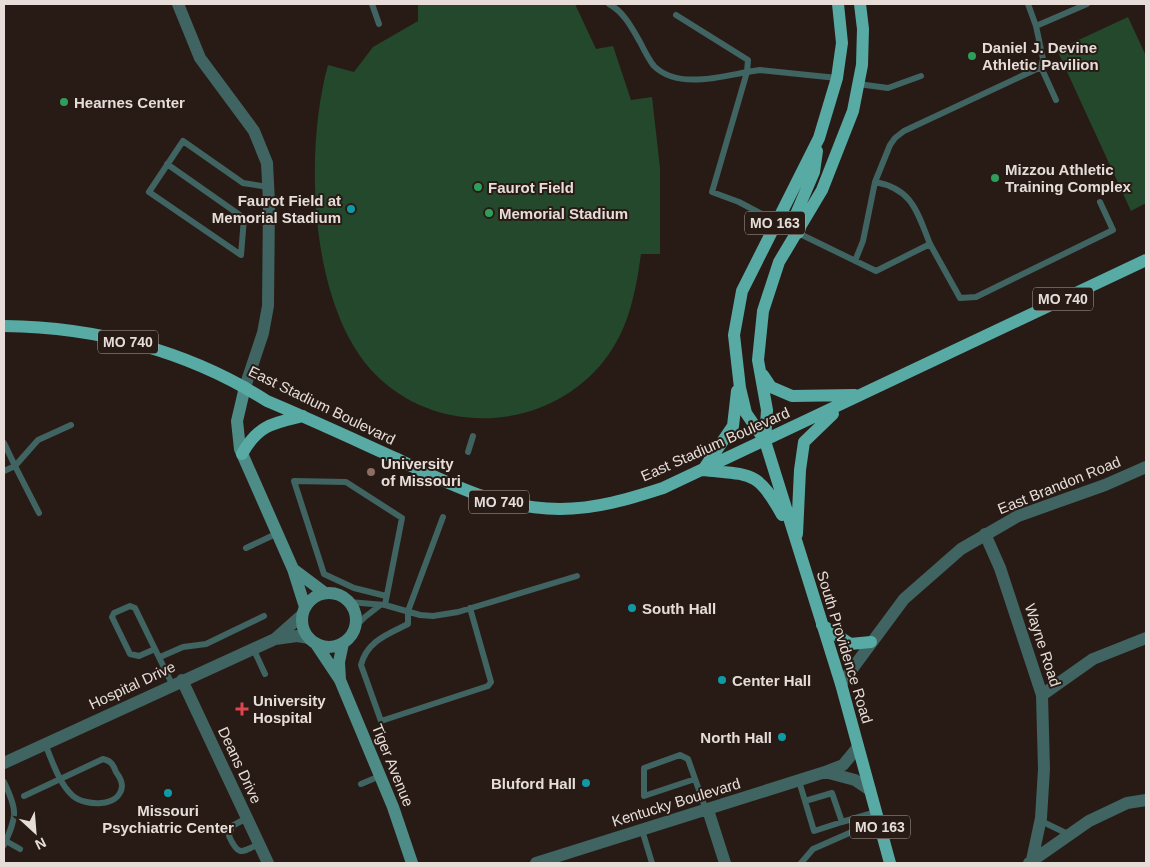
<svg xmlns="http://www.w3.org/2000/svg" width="1150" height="867" font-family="Helvetica,sans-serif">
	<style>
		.green { fill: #24482c }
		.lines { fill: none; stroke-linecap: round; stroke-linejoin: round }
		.lane { stroke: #3f6461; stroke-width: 6 }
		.street { stroke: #3f6461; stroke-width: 12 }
		.secondary { stroke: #4e8c87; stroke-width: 12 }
		.primary { stroke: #58aba5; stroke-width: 12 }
		.leisure-dot { fill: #2e9e5b; stroke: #281b15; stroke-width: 2 }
		.culture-dot { fill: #0f9aa8; stroke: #281b15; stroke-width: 2 }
		.education-dot { fill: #8d6e63; stroke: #281b15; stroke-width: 2 }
		.health-dot { fill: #e0444e; stroke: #281b15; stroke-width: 2 }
		.labels { text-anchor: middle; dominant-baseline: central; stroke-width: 4; stroke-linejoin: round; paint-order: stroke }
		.shield { fill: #281b15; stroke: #ada39e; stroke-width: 1 }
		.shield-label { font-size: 14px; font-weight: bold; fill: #e6ddd9 }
		.poi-label { font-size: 15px; font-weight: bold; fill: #e6ddd9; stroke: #281b15; text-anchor: start }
		.street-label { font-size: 15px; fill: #e6ddd9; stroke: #281b15 }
	</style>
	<rect width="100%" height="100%" fill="#281b15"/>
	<path class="green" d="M418 4H575L596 49 613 46 631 100 652 97 660 168V254H641C636 289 630 324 609 354 556 430 441 441 375 374 309 307 304 151 328 65L354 72 373 47 418 21Z
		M1128 17 1146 56V203L1131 211 1057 50Z"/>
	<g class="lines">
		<path class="lane" d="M372 4 379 24
			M609 4C624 12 632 28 640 42 644 50 649 60 654 66 677 89 720 77 747 72L712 192 739 202 775 221
			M1028 4 1036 26
			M676 15 748 60 747 72 760 70 837 78
			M1041 67 1043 59 1036 26 1087 4
			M858 84 888 88 921 76
			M167 164 244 218 241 255 149 192 183 141 243 183 268 187
			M798 233 876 271 930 244C917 212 913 189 875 182L890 145 895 138 904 131 1041 67 1056 100
			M930 244 960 298 976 297 1113 230 1100 202
			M855 261 863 241 875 182
			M4 443 15 466 4 471
			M468 452 473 436
			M39 513 15 466 38 440 71 425
			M443 517 408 611V624C388 634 367 641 361 665L381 721 488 686 491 682 470 608
			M246 548 276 534
			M349 602 385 605 420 615 433 616 458 612 577 576
			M385 605 402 518 346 482 294 481 324 574 354 588 386 596
			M354 628 365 617 379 606
			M253 648 265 674
			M155 649 139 656 130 654 112 617 114 613 130 606 135 608 172 684
			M160 657 183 647 206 644 264 616
			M695 779 644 796V768L680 755 688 759 706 810
			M799 781 805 801 832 793 842 822 876 812
			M4 782C18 811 17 816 4 845
			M361 784 380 776
			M24 796 103 759C111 761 113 764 116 772 119 776 122 781 122 786 120 808 85 806 73 796 59 784 52 760 45 744
			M805 801 814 831 842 822
			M247 818 232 826 229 836C238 856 241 853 259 844
			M1041 821 1070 835
			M642 830 652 863
			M4 840 20 849
			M801 863 813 849 863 827 879 824"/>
		<path class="street" d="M178 4 200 58 254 131 267 163 269 202 268 306 263 333 245 387
			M985 534 1000 568 1042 695 1044 769 1041 818 1032 860
			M275 639 297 636 309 638
			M182 680 268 863
			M841 684 904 599 961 549 1018 516 1105 485 1146 467
			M1042 695 1093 659 1146 638
			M4 763 275 639 302 615
			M825 772 855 780 870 790
			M708 810 725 863
			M536 863 825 772 843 765 858 747
			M1029 863 1089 821 1127 803 1146 800"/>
		<path class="secondary" d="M245 387 237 421 240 449 293 569 305 607
			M293 569 325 593
			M302 620a27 27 0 1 1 54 0a27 27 0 1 1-54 0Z
			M316 644 340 680 393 807 412 863
			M340 680 339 662 343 643"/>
		<path class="primary" d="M838 4 842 43 837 78 819 138 742 291 734 335 740 388 746 413 765 441 841 684 890 863
			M798 233 796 214 814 172 817 151
			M4 326C97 327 189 351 267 401 310 419 353 439 395 458 451 485 496 508 560 509 596 509 629 499 663 488L1146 260
			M763 375 771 387 792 396 855 395
			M737 391 733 426 703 470C750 475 758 470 782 515
			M765 441 767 410 758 360 763 311 779 262 822 190 853 111 862 65 863 29 860 4
			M242 454C258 425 273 423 303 416
			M797 534 800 470 804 442 833 414
			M822 625 850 644 871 642"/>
	</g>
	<g class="leisure-dot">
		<circle cx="972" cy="56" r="5"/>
		<circle cx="64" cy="102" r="5"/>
		<circle cx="995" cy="178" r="5"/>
		<circle cx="478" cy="187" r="5"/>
		<circle cx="489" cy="213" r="5"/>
	</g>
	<g class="culture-dot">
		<circle cx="351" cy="209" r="5"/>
		<circle cx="632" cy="608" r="5"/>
		<circle cx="722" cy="680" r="5"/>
		<circle cx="782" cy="737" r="5"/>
		<circle cx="586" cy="783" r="5"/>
		<circle cx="168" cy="793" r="5"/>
	</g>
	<circle class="education-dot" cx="371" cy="472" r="5"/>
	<path class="health-dot" d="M239.5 701.5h5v5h5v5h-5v5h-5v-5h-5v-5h5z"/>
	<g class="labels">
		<g class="shield">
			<rect x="745" y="211.5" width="60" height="23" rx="4"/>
			<rect x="1033" y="287.5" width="60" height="23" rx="4"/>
			<rect x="98" y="330.5" width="60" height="23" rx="4"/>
			<rect x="469" y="490.5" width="60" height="23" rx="4"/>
			<rect x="850" y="815.5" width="60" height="23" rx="4"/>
		</g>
		<g class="shield-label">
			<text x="775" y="223">MO 163</text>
			<text x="1063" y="299">MO 740</text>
			<text x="128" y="342">MO 740</text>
			<text x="499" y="502">MO 740</text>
			<text x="880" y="827">MO 163</text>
		</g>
		<g class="poi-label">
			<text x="982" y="47">Daniel J. Devine<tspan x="982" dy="17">Athletic Pavilion</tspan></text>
			<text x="74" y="102">Hearnes Center</text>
			<text x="1005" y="169">Mizzou Athletic<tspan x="1005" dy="17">Training Complex</tspan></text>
			<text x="488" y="187">Faurot Field</text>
			<text x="341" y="200" text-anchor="end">Faurot Field at<tspan x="341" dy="17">Memorial Stadium</tspan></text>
			<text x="499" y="213">Memorial Stadium</text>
			<text x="381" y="463">University<tspan x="381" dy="17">of Missouri</tspan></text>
			<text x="642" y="608">South Hall</text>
			<text x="732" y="680">Center Hall</text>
			<text x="253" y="700">University<tspan x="253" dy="17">Hospital</tspan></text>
			<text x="772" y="737" text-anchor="end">North Hall</text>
			<text x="576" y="783" text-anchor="end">Bluford Hall</text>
			<text x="168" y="810" text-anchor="middle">Missouri<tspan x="168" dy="17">Psychiatric Center</tspan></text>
		</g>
		<g class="street-label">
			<text transform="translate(322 405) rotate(26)">East Stadium Boulevard</text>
			<text transform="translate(715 444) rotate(-24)">East Stadium Boulevard</text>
			<text transform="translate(1059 485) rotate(-22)">East Brandon Road</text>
			<text transform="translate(1043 645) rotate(72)">Wayne Road</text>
			<text transform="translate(845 647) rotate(73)">South Providence Road</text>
			<text transform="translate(132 685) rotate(-25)">Hospital Drive</text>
			<text transform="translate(240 765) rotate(65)">Deans Drive</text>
			<text transform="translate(393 765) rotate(68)">Tiger Avenue</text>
			<text transform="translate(676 802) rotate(-17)">Kentucky Boulevard</text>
		</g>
	</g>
	<rect width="1150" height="867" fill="none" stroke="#e6ddd9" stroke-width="10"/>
	<g transform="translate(35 832) rotate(154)" stroke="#281b15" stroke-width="4" paint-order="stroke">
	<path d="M0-4L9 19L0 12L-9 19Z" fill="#e6ddd9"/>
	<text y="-8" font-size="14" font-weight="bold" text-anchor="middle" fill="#e6ddd9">N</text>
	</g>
</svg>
